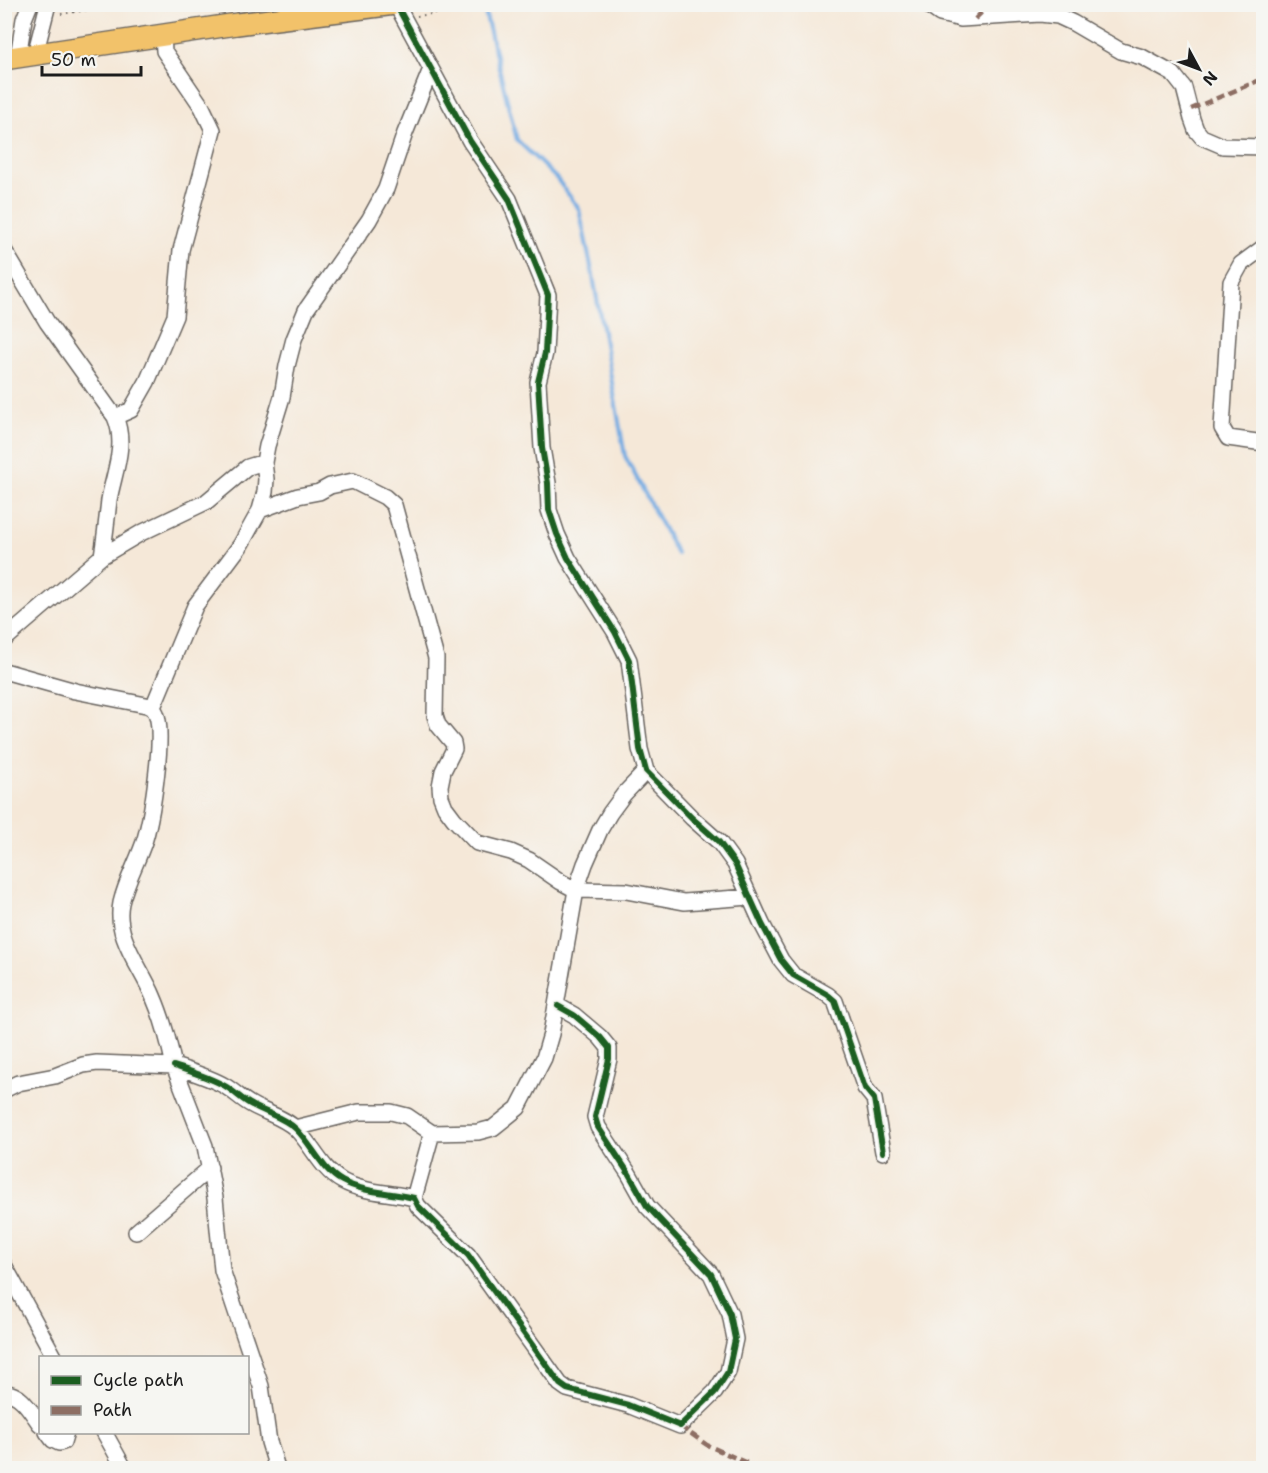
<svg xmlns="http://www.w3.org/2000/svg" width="1268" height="1473" font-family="'Shantell Sans',sans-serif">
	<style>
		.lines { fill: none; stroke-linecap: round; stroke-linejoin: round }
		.stream { stroke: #73abe2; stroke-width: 4 }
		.minor-casing { stroke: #68635e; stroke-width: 18 }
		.highway-casing { stroke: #68635e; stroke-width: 24 }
		.path { stroke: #68635e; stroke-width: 2; stroke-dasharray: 1.5 4.5; stroke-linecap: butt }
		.minor { stroke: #fff; stroke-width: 15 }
		.highway { stroke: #f2c26a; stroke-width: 21 }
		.quiet { stroke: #8d6e63; stroke-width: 4.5; stroke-dasharray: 9 4.5; stroke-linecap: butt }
		.cycleway-casing { stroke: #f6f6f2; stroke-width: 10 }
		.cycleway { stroke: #1b5e20; stroke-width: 6 }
	</style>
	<rect width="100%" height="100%" fill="#f6f6f2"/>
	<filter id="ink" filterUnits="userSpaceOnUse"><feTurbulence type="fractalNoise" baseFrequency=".0167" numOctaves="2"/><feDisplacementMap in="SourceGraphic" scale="12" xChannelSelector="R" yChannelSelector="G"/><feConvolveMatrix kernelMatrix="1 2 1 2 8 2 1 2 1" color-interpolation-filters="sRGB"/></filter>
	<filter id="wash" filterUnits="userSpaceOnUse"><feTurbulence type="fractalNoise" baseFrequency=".008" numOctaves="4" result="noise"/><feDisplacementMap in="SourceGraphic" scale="24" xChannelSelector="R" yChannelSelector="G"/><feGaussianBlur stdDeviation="1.35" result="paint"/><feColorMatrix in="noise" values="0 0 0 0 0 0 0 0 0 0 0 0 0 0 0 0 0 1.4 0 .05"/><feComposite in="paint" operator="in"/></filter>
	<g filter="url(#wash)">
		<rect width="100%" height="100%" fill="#f5e8d8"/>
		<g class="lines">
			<path class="stream" d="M483 4 517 140 557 179 579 209 593 276 625 456 677 554"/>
		</g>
	</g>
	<g filter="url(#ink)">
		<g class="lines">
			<g class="minor-casing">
				<path id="minor" d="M396 4 470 141 509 199 548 295 545 353 538 382 542 448 548 483 549 510 557 534 568 558 615 632 629 660 640 749 646 771 692 818 719 842 735 864 762 924 781 960 793 975 828 995 835 1001 865 1088 874 1099 883 1152
					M926 4 940 14 961 19 1040 14 1058 16 1073 23 1121 51 1142 57 1173 74 1184 88 1192 119 1196 130 1202 137 1223 146 1264 147
					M35 55 48 4
					M18 57 24 19 30 4
					M1264 247 1241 264 1231 282 1222 428 1228 438 1264 443
					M4 250 47 322 115 417C127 445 114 472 109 500 107 519 105 537 102 556
					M115 417 131 410 147 382 175 316 181 250 213 130 202 107 164 51 163 36
					M260 510 298 496 319 492 330 486 353 481 385 497 394 505 436 658 435 716 438 725 453 743 454 749 443 771 440 786 441 797 445 807 454 819 477 843 511 852 529 860 561 882 576 890 626 891 684 902 750 897
					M4 640 102 556 141 533 206 502 248 467 264 462
					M4 671 75 691 146 705C151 706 154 708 156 713 165 734 152 815 145 839 138 861 126 881 121 903 114 937 141 967 153 996 163 1019 169 1042 174 1066L97 1063 83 1065 55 1076 18 1083 4 1090
					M153 707 195 606 240 546 260 510 265 492 266 479 264 462 267 446 282 397 287 366 294 339 306 310 369 220 386 189 405 133 431 69
					M174 1066C192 1072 209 1077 225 1086 235 1092 242 1100 252 1105 266 1113 285 1118 296 1129 313 1146 321 1169 342 1181 364 1193 390 1192 414 1198L418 1206 468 1255 560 1384 567 1389 628 1405 680 1426 715 1392 728 1372 735 1339 730 1314 711 1274 647 1206 629 1174 598 1127 595 1117 609 1059V1048L600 1037 574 1015 558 1006
					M174 1066 205 1146 215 1198 222 1270 261 1386 269 1442 277 1468
					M295 1128 359 1112H391L407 1116 432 1133 478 1132 493 1128 518 1108 544 1058 551 1034 576 890 585 864 600 830 610 813 624 794 646 771
					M414 1198 432 1133
					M136 1232 210 1168
					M4 1265 55 1358
					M4 1393C21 1392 31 1412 40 1424
					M47 1432 53 1440 59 1443 63 1442 66 1432
					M104 1432 124 1468"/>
			</g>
			<g class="highway-casing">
				<path id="highway" d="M4 59 237 24 395 4"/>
			</g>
			<path class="path" d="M61 14 129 4
				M417 16 505 4"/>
			<use href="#minor" class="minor"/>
			<use href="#highway" class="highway"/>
			<path class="quiet" d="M975 19 990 4
				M1191 109 1260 80
				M680 1426 707 1445 758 1468"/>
			<g class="cycleway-casing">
				<path id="cycleway" d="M396 4 470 141 509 199 548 295 545 353 538 382 542 448 548 483 549 510 557 534 568 558 615 632 629 660 640 749 646 771 692 818 719 842 735 864 762 924 781 960 793 975 828 995 835 1001 865 1088 874 1099 883 1152
					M174 1066C192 1072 209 1077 225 1086 235 1092 242 1100 252 1105 266 1113 285 1118 296 1129 313 1146 321 1169 342 1181 364 1193 390 1192 414 1198L418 1206 468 1255 560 1384 567 1389 628 1405 680 1426 715 1392 728 1372 735 1339 730 1314 711 1274 647 1206 629 1174 598 1127 595 1117 609 1059V1048L600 1037 574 1015 558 1006"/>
			</g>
			<use href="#cycleway" class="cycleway"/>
		</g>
	</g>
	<rect width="1268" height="1473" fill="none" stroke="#f6f6f2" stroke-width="24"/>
	<rect x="39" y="1356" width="210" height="78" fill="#f6f6f2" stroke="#9f9f9c" stroke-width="1.5"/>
	<rect x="51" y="1376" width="30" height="9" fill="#1b5e20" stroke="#9f9f9c" stroke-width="1.5"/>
	<text x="93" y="1386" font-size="18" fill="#1c1c1c">Cycle path</text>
	<rect x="51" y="1406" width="30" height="9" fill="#8d6e63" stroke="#9f9f9c" stroke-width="1.5"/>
	<text x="93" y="1416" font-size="18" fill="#1c1c1c">Path</text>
	<g transform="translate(1199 69) rotate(131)" stroke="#f6f6f2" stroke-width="4.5" paint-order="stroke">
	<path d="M0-4.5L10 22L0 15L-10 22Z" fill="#1c1c1c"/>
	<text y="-9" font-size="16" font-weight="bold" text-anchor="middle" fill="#1c1c1c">N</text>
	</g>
	<path d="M42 66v9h99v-9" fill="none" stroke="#1c1c1c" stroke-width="3"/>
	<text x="51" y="66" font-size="18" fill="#1c1c1c" stroke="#f6f6f2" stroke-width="4.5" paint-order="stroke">50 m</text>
</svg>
